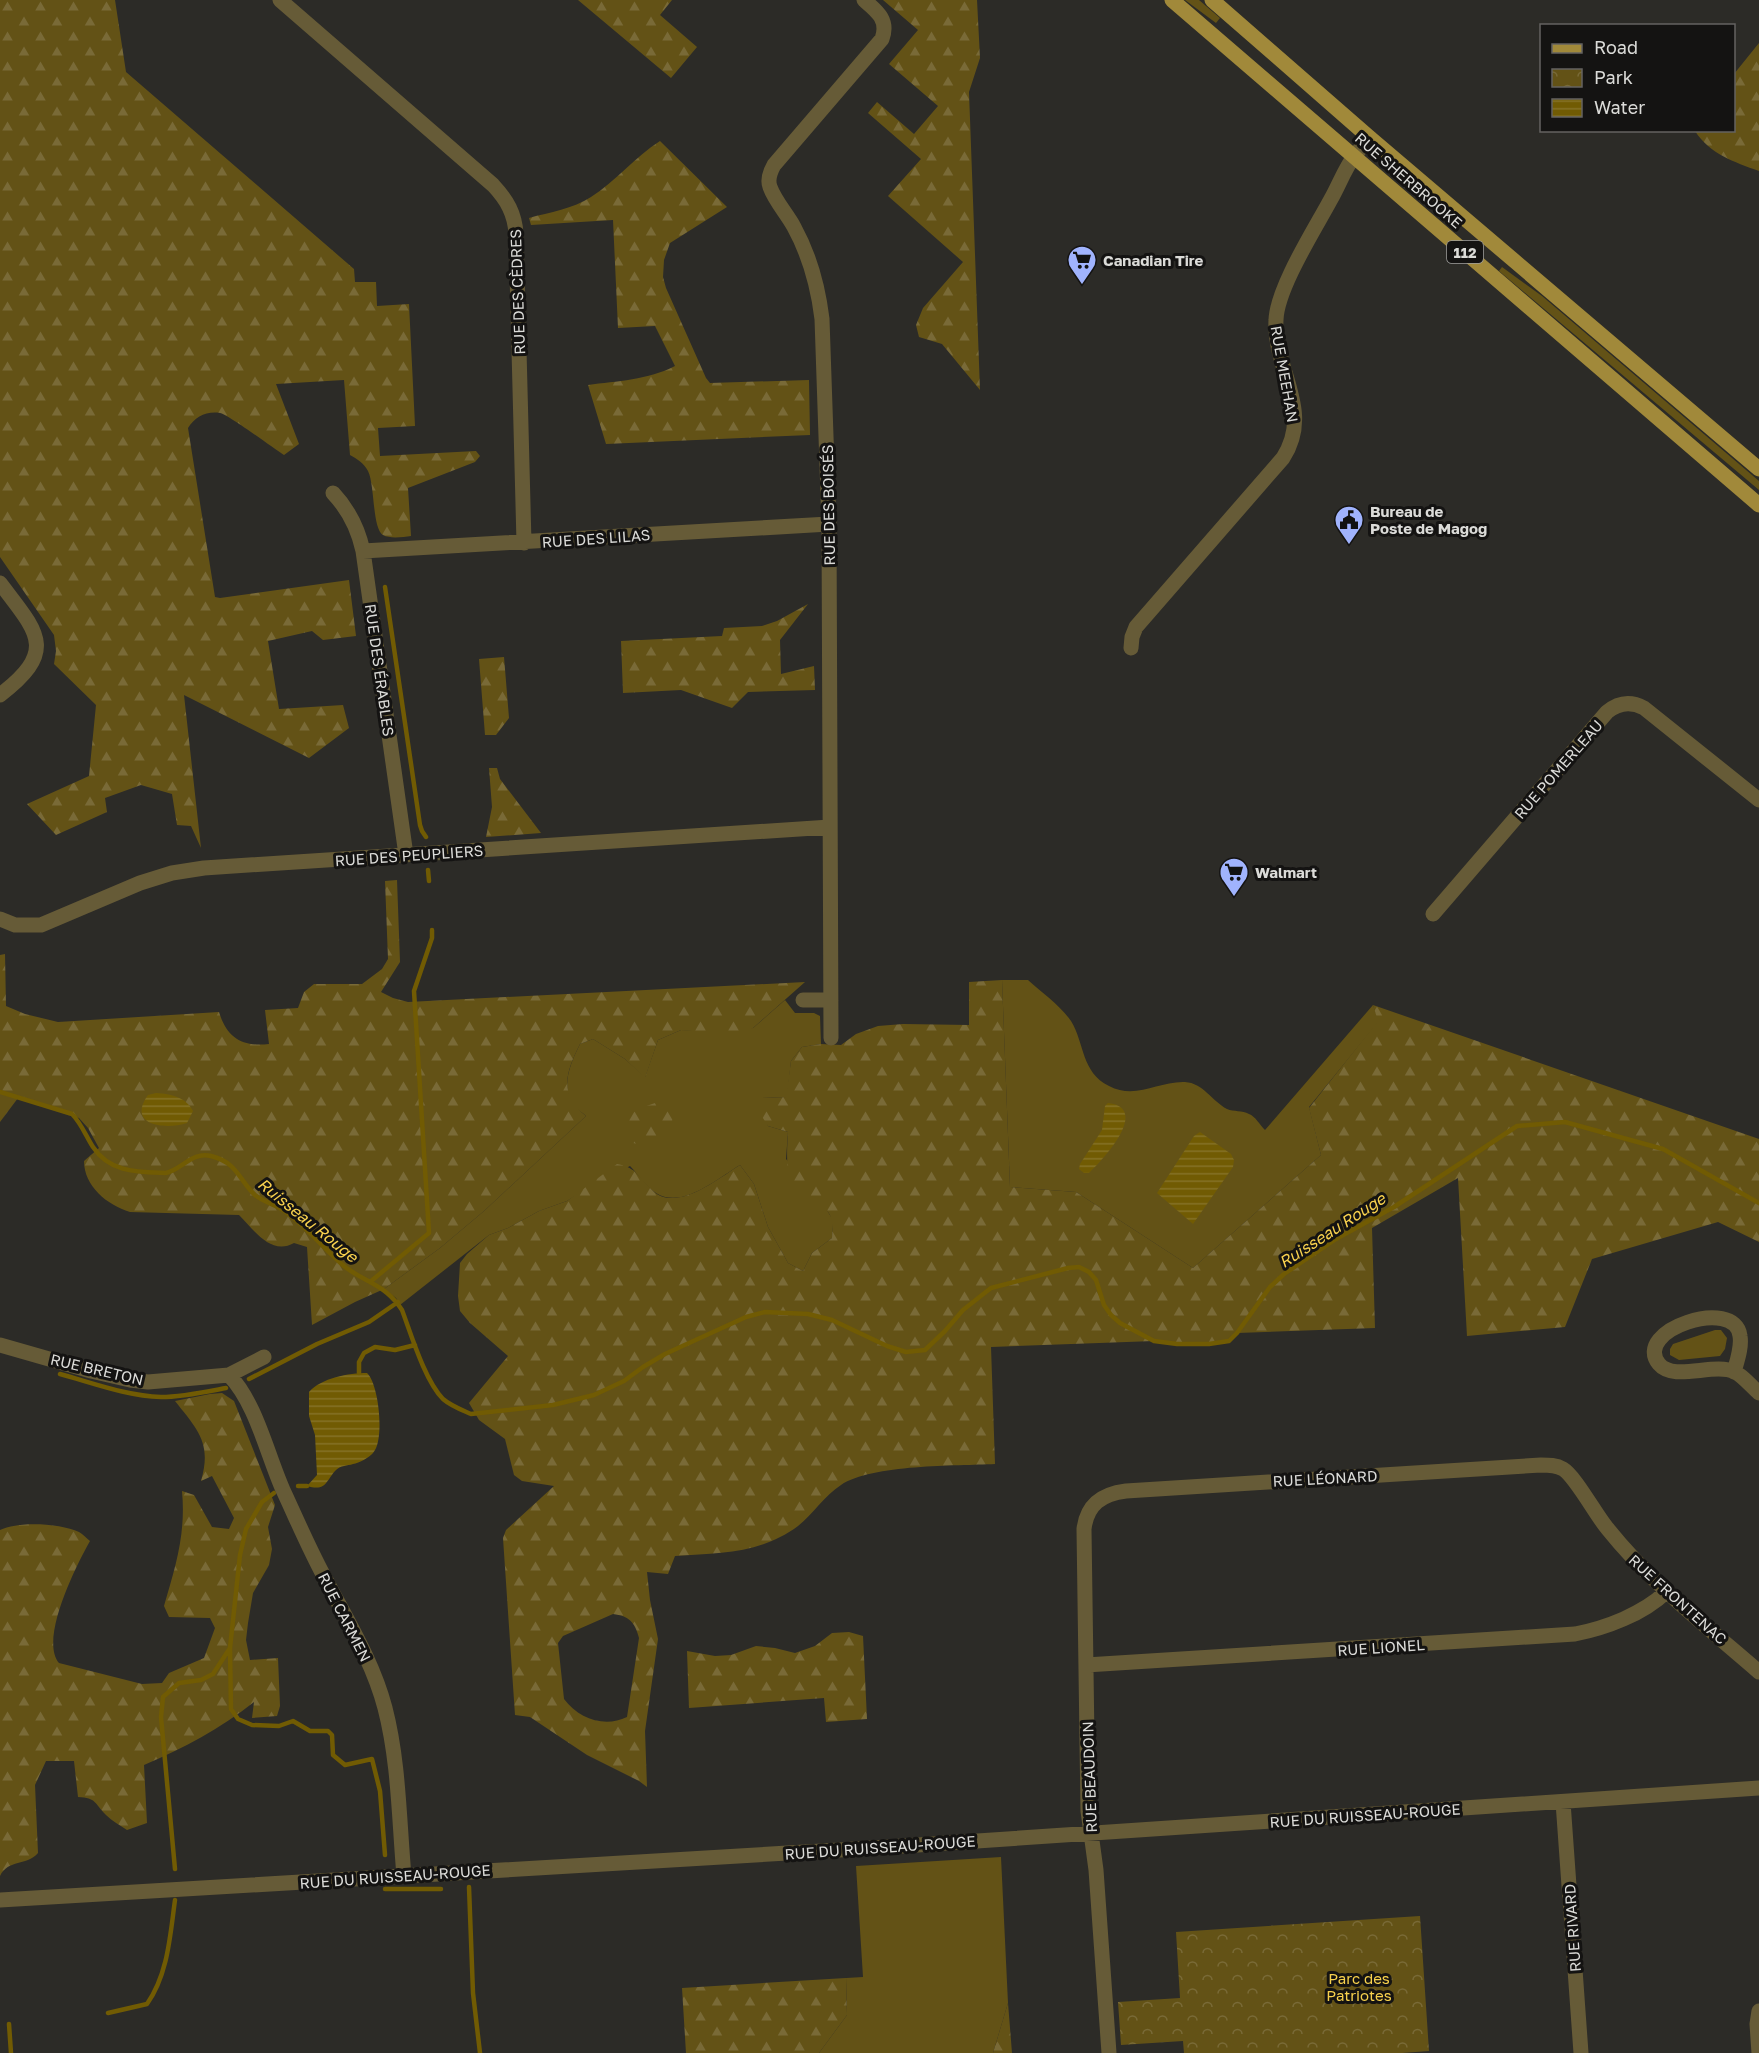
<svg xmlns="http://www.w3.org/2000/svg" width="1759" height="2053" font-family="'Golos Text',sans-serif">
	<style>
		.grass { fill: #635216 }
		.forest { fill: url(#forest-firs); fill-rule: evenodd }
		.park { fill: url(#park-crowns) }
		.water { fill: url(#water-rules) }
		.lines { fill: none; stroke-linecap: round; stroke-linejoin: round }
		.stream { stroke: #715b03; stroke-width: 4.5 }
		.minor { stroke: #665b37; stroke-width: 15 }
		.primary { stroke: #a1893a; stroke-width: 15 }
		.labels { text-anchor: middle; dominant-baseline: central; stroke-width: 6; stroke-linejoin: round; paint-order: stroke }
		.shield { fill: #141312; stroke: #9f9f9d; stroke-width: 1.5 }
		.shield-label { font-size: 14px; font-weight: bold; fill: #dbdbd8 }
		.street-label { font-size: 15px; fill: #dbdbd8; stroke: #141312 }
		.poi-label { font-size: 15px; font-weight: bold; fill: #dbdbd8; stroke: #141312; text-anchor: start }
		.park-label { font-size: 15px; fill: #f7d14d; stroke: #141312 }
		.water-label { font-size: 16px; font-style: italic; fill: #f8d14e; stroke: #141312 }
	</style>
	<defs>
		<pattern id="forest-firs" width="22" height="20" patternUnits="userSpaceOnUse" patternTransform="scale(1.5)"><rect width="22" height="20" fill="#635216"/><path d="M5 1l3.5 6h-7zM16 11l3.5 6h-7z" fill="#796a37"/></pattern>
		<pattern id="park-crowns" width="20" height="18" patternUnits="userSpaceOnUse" patternTransform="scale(1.5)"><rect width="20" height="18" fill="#635216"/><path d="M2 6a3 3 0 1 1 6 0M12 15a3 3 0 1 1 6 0" fill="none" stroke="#796a37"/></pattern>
		<pattern id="water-rules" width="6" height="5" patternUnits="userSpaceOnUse" patternTransform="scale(1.5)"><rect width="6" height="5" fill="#715b03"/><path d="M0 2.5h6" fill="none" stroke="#857227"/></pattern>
	</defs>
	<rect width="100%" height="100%" fill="#2c2b27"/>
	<path class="grass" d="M1185 0H1199L1220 18 1216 23Z
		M1502 267 1542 296 1759 481V490L1499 271Z
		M1002 980H1028C1042 993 1060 1005 1071 1021 1085 1044 1081 1072 1109 1086 1136 1100 1158 1081 1185 1082 1203 1083 1212 1101 1227 1109 1234 1112 1242 1110 1249 1114 1255 1116 1260 1125 1265 1130L1373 1005 1379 1021 1309 1107 1321 1155 1193 1268 1076 1192 1010 1187Z
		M785 1000 795 1013H814L820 1016 821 1044 802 1047 791 1061 787 1097 761 1098 768 1126 788 1132 786 1159 825 1207 833 1220 832 1238 812 1253 803 1271 788 1263 768 1227 754 1184 740 1165C718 1178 682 1210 656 1193 646 1187 638 1174 630 1166L584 1190 567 1201 539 1211 508 1228 489 1235 400 1305 396 1298 384 1289 440 1248 484 1211 586 1116C583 1113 578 1110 575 1107 559 1088 571 1062 580 1044L593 1039 625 1059 645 1077 658 1040 681 1030 708 1031 753 1028Z
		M1715 1330H1721L1727 1338 1725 1349 1720 1356 1679 1360 1670 1355V1349L1673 1344Z
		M1001 1857 1008 2003 993 2053H819L847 2015 846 1978 863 1977 856 1866Z"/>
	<path class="forest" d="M0 0H115L126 72 354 269 355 282H376L377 306 409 304 415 426 378 428 380 456 476 451 480 456 475 462 408 488 411 536C403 537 390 539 383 535 372 528 375 485 368 471 364 463 357 459 350 455L344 380 276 384 299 444 284 455C273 448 229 415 220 413 206 411 195 417 188 428L215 597 220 598 349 580 356 636 323 640 312 631 268 641 279 709 343 705 349 728 309 758 184 695 201 848 191 826 177 825 172 794 141 785 105 798 107 812 56 835 27 804 89 776 96 705 54 664 56 651 54 635 0 557Z
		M578 0H672L660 15 697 47 671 78Z
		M883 0H977L980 58 969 92 980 390 942 344 919 337 916 325 923 308 963 262 888 196 921 159 868 113 877 102 914 134 938 106 889 64 918 30Z
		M1759 43V171C1734 162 1710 154 1695 131L1734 130V74Z
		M660 141 727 207 670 243 664 260 663 277 666 288 706 378 710 383 809 380 810 435 606 444 588 385C617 381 648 380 675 366L655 326 618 328 613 220 531 225 529 218C550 212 573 209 591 197 616 181 635 157 660 141Z
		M808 604 780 640 781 674 814 666 815 690 748 692 732 708 681 690 623 693 621 641 722 636 724 628 762 626 777 621Z
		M504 657 509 718 496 735H485L479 659Z
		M489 768H497L500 779 541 833 486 837 492 807Z
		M397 880 400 962 381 992 393 998 408 1002 805 982 753 1028 736 1035 681 1030 658 1040 645 1078 625 1059 593 1039 580 1044C566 1072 558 1094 586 1116L484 1211 440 1248 384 1289 355 1302 312 1325 307 1247 294 1243C271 1256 254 1230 239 1215L130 1212C107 1205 84 1186 84 1161L99 1148 88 1128 79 1118 18 1098 0 1122V955L5 954 6 1006 25 1014 58 1022 219 1012C227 1038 242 1047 269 1044L265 1010 298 1008 304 992 314 984H362L382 969 388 959 385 881Z
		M1002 980 1010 1187 1076 1192 1193 1268 1321 1155 1309 1108 1378 1021 1373 1005 1759 1139V1242L1718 1222 1592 1259 1565 1327 1467 1336 1458 1178 1372 1228 1375 1328 1237 1333C1217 1352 1180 1345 1154 1341L991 1347 995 1464C956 1466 872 1464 841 1485 825 1495 813 1514 798 1526 760 1554 721 1553 675 1556L668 1574 647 1572 650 1600 658 1639 645 1731 647 1787 639 1781 587 1755 530 1717 515 1715 503 1538 506 1530 554 1486 522 1481 514 1475 505 1439 479 1420 469 1403 508 1356 470 1323 460 1311 458 1296 460 1263 467 1254 489 1235 508 1228 539 1211 567 1201 617 1164C638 1168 639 1178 653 1191 677 1213 719 1178 740 1165L754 1184 768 1227 788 1263 803 1271 812 1253 832 1238C833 1218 833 1210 812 1202 809 1200 802 1199 799 1196 784 1183 787 1150 788 1132L768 1126 758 1110 761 1098 786 1097 791 1061 802 1047 821 1044 841 1045 856 1034 878 1026 903 1024 969 1025V982ZM613 1614C629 1616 635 1622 639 1638L627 1717C605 1728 579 1719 564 1699L558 1643 563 1636Z
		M655 1103 668 1107 673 1119 664 1137 647 1146 633 1143 623 1127 627 1117 638 1109Z
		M222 1393 234 1401 275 1505 268 1527 272 1549 269 1565 253 1593 248 1623 246 1640 250 1660 278 1658 280 1706 277 1716 252 1718 254 1702C220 1729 184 1748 144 1765L147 1823 127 1830C120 1825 112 1821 106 1815 94 1803 97 1798 78 1797L74 1761H46L35 1785 38 1853C27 1866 8 1859 0 1876V1530C18 1521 60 1523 79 1532 83 1534 87 1539 90 1541 76 1566 39 1639 59 1663L142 1684 162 1683 169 1673 204 1658 215 1628 210 1618 169 1617 164 1606C176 1565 186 1533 182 1491L194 1495 212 1527 229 1529 234 1518 212 1476 201 1481C212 1443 198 1430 175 1401L210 1394Z
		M849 1632 863 1636 867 1719 826 1722 824 1698 689 1708 687 1651 715 1656 731 1655 756 1646 775 1648 795 1653 815 1646 832 1633Z
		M846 1978 847 2015 819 2053H686L682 1988Z
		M1008 2003 1012 2053H993Z"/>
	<path class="park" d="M1420 1916 1429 2051 1402 2053H1184L1183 2041 1121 2045 1118 2002 1180 1998 1176 1932Z"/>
	<path class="water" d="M156 1093C171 1094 186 1097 193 1111L187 1123C166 1130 126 1126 148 1095Z
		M1108 1103C1151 1108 1103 1160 1089 1173H1084L1079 1169 1080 1164 1102 1130 1105 1106Z
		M1200 1132 1231 1154 1234 1160 1233 1167 1193 1224 1157 1193 1194 1136Z
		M367 1373C379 1384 385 1441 373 1453 370 1457 359 1463 353 1464 347 1466 341 1465 336 1470 326 1480 327 1492 307 1486L317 1475 315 1435 309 1416V1392C321 1378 349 1373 367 1373Z"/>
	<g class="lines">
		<path class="stream" d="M385 587 420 825 422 831 426 837
			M428 870 429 881
			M0 1092 72 1114C81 1123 86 1136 93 1147 110 1173 138 1172 166 1173 182 1169 193 1151 211 1156 238 1163 238 1179 255 1195 263 1202 274 1204 283 1210 306 1226 323 1248 344 1266 357 1277 374 1282 387 1293 393 1298 398 1304 402 1310 411 1334 425 1381 443 1399 451 1406 462 1410 471 1414L553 1405 594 1395 624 1381 643 1367 665 1354 746 1317 765 1312 808 1314 832 1320 887 1346 906 1352 925 1350 945 1331 963 1310 991 1288 1068 1268 1079 1267 1089 1272 1096 1280 1104 1305 1111 1315 1120 1323 1154 1341 1177 1344H1209L1229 1341 1237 1333 1270 1287 1284 1274 1336 1239 1394 1207 1517 1126 1565 1122 1663 1149 1759 1203
			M370 1282 429 1233 414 991 432 938V930
			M359 1373V1362L364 1353 375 1347 395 1350 415 1345
			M60 1374C93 1383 127 1396 161 1397 182 1397 205 1392 226 1388
			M249 1379 317 1344 369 1322 398 1302
			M298 1486H307
			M274 1493 262 1502 246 1529 240 1555 230 1648 231 1709 238 1719 252 1725 279 1726 293 1721 310 1731H328L332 1735 333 1755 345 1765 372 1759 380 1791 385 1855
			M175 1869 161 1717 163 1697 179 1683 201 1680 213 1674 230 1648
			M469 1887 473 1993 480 2053
			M385 1889H441
			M108 2013 147 2004C168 1974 170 1936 175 1900
			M9 2024 11 2053"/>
		<path class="minor" d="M280 0 493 185C507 200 515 214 516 234L524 543
			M333 493C349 510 358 528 363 551L406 855
			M363 551 829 524
			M0 583C37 632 59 650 0 695
			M1131 648 1132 637 1136 627 1283 458C1314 410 1273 369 1276 320 1277 288 1315 229 1331 199 1339 185 1345 168 1355 155 1360 149 1365 143 1370 138
			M1433 914 1607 712C1619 702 1631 701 1644 708L1759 800
			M0 919 15 925H41L140 883 172 873 204 868 830 827
			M803 1000H831
			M831 1038 829 524 822 319C818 286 810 256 794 227 787 214 775 201 770 187 767 179 770 172 774 165L882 39C889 20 877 11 864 0
			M0 1345 91 1371 130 1380 148 1382 229 1375 264 1357
			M1734 1372C1737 1361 1742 1347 1740 1336 1736 1296 1631 1330 1659 1364 1674 1382 1714 1362 1735 1372 1743 1376 1752 1387 1759 1393
			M229 1375C256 1403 267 1454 283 1490 297 1520 310 1551 326 1580 348 1622 373 1662 385 1708 399 1762 399 1820 404 1876
			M1086 1665 1575 1634C1606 1628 1643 1614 1666 1592
			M1563 1802 1581 2053
			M0 1900 873 1848 1759 1788
			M1109 2053 1096 1870 1088 1811 1084 1529C1087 1504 1102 1494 1126 1491L1541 1465C1549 1465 1556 1465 1563 1469 1575 1476 1596 1515 1607 1528 1651 1583 1706 1626 1759 1672
			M1759 2053 1757 2024 1759 2011"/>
		<path class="primary" d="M1172 0 1759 505
			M1212 0 1370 138 1759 469"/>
	</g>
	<defs>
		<g id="supermarket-pin" transform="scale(1.5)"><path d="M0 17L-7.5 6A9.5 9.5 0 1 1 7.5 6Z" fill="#a0b3fd" stroke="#141312"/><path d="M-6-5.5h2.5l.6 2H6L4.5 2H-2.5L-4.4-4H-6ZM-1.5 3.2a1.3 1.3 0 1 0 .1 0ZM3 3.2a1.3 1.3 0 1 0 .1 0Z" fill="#111"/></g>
		<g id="civic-pin" transform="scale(1.5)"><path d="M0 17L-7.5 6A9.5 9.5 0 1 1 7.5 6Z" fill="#a0b3fd" stroke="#141312"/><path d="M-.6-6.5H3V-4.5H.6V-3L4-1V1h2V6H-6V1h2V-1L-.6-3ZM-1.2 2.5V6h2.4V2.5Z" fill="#111"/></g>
	</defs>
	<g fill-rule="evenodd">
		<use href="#supermarket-pin" x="1082" y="260"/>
		<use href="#civic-pin" x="1349" y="520"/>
		<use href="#supermarket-pin" x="1234" y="872"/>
	</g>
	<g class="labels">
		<rect class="shield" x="1447" y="241" width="36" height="22" rx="4.5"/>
		<g class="shield-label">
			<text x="1465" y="252">112</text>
		</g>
		<g class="street-label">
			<text transform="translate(1409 180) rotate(41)">RUE SHERBROOKE</text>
			<text transform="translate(517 292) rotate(-92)">RUE DES CÈDRES</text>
			<text transform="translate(1285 374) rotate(80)">RUE MEEHAN</text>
			<text transform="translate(828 505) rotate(-91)">RUE DES BOISÉS</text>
			<text transform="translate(596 538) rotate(-4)">RUE DES LILAS</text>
			<text transform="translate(380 670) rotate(82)">RUE DES ÉRABLES</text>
			<text transform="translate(1558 769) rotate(-49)">RUE POMERLEAU</text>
			<text transform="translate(409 855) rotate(-4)">RUE DES PEUPLIERS</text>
			<text transform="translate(97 1369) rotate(13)">RUE BRETON</text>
			<text transform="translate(1325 1478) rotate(-3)">RUE LÉONARD</text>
			<text transform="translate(1678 1599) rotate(42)">RUE FRONTENAC</text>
			<text transform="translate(345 1617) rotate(63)">RUE CARMEN</text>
			<text transform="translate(1381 1647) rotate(-4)">RUE LIONEL</text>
			<text transform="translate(1089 1777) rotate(-92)">RUE BEAUDOIN</text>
			<text transform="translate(1365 1815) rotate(-4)">RUE DU RUISSEAU-ROUGE</text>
			<text transform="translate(880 1847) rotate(-4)">RUE DU RUISSEAU-ROUGE</text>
			<text transform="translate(395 1876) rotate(-4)">RUE DU RUISSEAU-ROUGE</text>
			<text transform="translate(1572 1928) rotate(-94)">RUE RIVARD</text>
		</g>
		<g class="poi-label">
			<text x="1103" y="260">Canadian Tire</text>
			<text x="1370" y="511">Bureau de<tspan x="1370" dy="17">Poste de Magog</tspan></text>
			<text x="1255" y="872">Walmart</text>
		</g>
		<g class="park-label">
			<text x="1359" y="1978">Parc des<tspan x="1359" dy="17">Patriotes</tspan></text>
		</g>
		<g class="water-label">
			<text transform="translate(308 1220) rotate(39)">Ruisseau Rouge</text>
			<text transform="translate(1332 1230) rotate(-33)">Ruisseau Rouge</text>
		</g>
	</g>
	<rect x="1540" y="24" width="195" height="108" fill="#141312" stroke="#646361" stroke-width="1.5"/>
	<rect x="1552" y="44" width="30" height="9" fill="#a1893a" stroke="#646361" stroke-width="1.5"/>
	<text x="1594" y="54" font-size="18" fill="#dbdbd8">Road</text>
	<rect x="1552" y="69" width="30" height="18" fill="url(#park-crowns)" stroke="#646361" stroke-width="1.5"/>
	<text x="1594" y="84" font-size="18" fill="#dbdbd8">Park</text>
	<rect x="1552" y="99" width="30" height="18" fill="url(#water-rules)" stroke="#646361" stroke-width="1.5"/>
	<text x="1594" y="114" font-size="18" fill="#dbdbd8">Water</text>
</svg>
